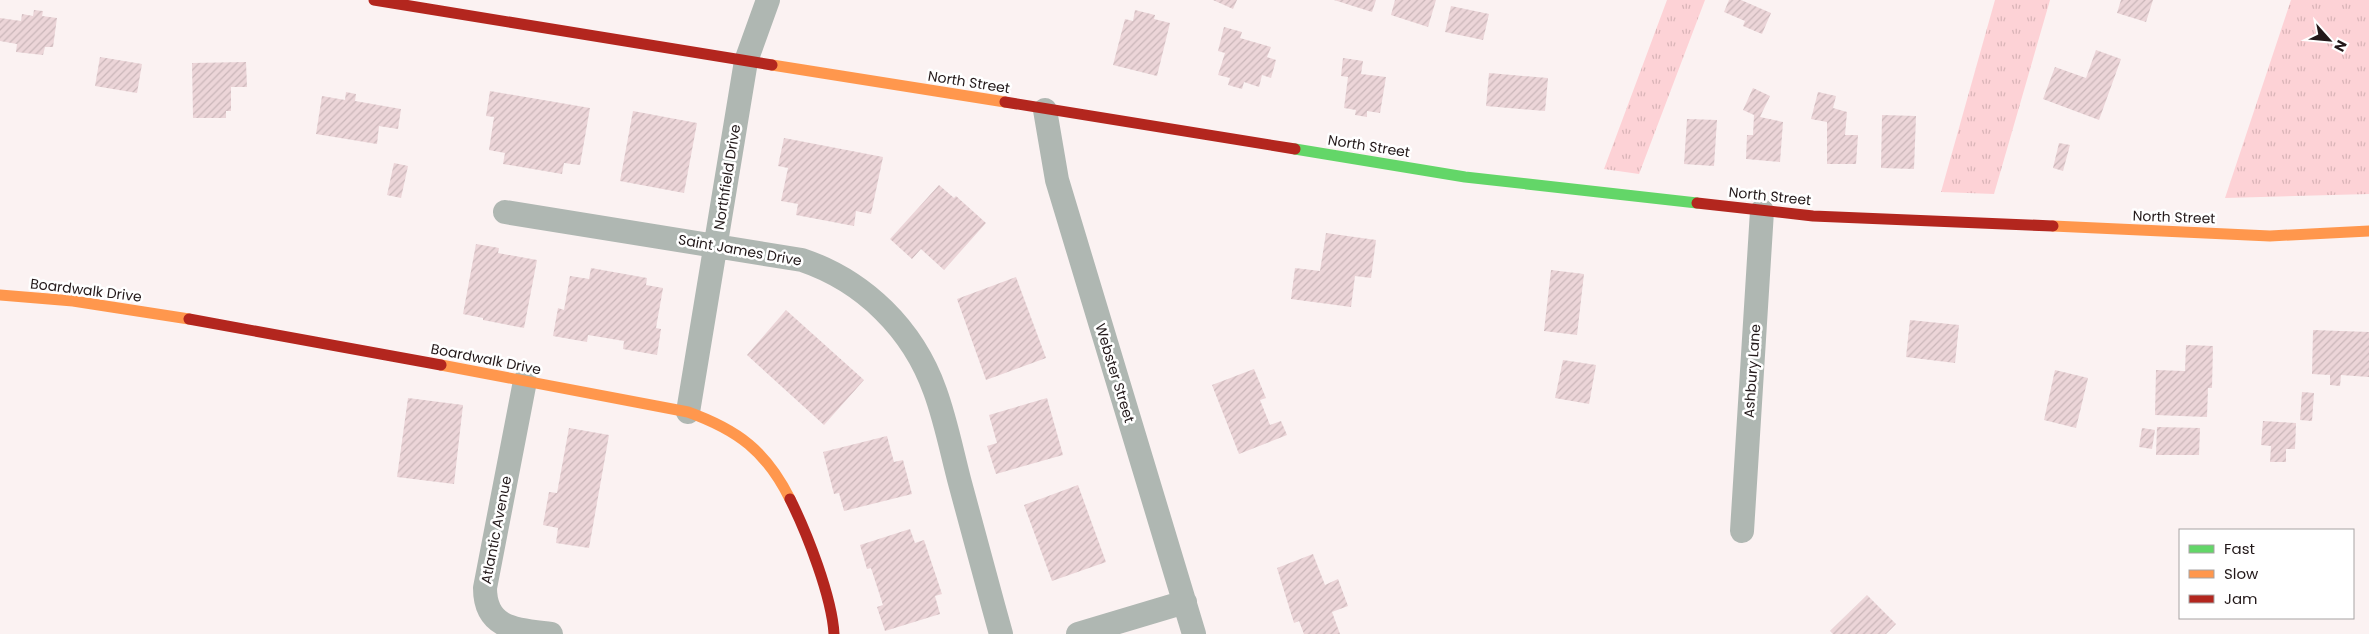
<svg xmlns="http://www.w3.org/2000/svg" width="2369" height="634" font-family="Poppins,sans-serif">
	<style>
		.grass { fill: url(#grass-tufts) }
		.building { fill: url(#building-hatch) }
		.lines { fill: none; stroke-linecap: round; stroke-linejoin: round }
		.street { stroke: #afb7b2; stroke-width: 24 }
		.fast { stroke: #63d668; stroke-width: 11 }
		.slow { stroke: #ff974d; stroke-width: 11 }
		.jam { stroke: #b3261e; stroke-width: 11 }
		.labels { text-anchor: middle; dominant-baseline: central; stroke-width: 5; stroke-linejoin: round; paint-order: stroke }
		.street-label { font-size: 14px; fill: #23191a; stroke: #fff }
	</style>
	<defs>
		<pattern id="grass-tufts" width="24" height="20" patternUnits="userSpaceOnUse" patternTransform="scale(1.25)"><rect width="24" height="20" fill="#fdd2d6"/><path d="M3 7l-1-3M5 7V3M7 7l1-3M15 17l-1-3M17 17v-4M19 17l1-3" fill="none" stroke="#d9b4b7"/></pattern>
		<pattern id="building-hatch" width="6" height="6" patternUnits="userSpaceOnUse" patternTransform="scale(1.25)"><rect width="6" height="6" fill="#ecd5d8"/><path d="M-1 1l2-2M0 6l6-6M5 7l2-2" fill="none" stroke="#cab6b9"/></pattern>
	</defs>
	<rect width="100%" height="100%" fill="#fbf2f2"/>
	<path class="grass" d="M1667 0H1705L1639 174 1604 169Z
		M1995 0H2050L1994 194 1941 192Z
		M2291 0H2369V194L2225 198Z"/>
	<path class="building" d="M1213 0H1237L1233 9Z
		M1334 0H1376L1372 12Z
		M1395 0H1436L1428 27 1391 15Z
		M1729 0H1741L1771 13 1762 34 1743 26 1745 21 1724 12Z
		M2121 0H2153L2146 22 2117 13Z
		M1451 6 1489 14 1483 40 1445 32Z
		M34 10 43 11 42 16 57 18 53 47H45L43 55 16 52 17 44 0 41V18L21 21 22 14 33 16Z
		M1135 10 1155 15 1154 19 1170 23 1157 76 1113 65 1125 19 1133 21Z
		M1224 27 1242 32 1240 38 1271 47 1267 57 1276 60 1271 78 1262 75 1259 87 1244 82 1242 89 1228 85 1230 78 1218 75 1225 53 1218 51Z
		M2096 50 2121 59 2099 120 2043 99 2055 67 2086 78Z
		M100 57 142 64 137 93 95 86Z
		M1343 58 1363 61 1361 74 1386 77 1380 113 1367 111V117L1355 115 1356 110 1344 108 1348 77 1341 76Z
		M246 62 247 87H231V111H226V118H193L192 63Z
		M1489 73 1548 78 1545 111 1486 106Z
		M1753 88 1770 96 1760 117 1783 122 1780 162 1746 159 1747 135H1753L1754 115 1743 110Z
		M490 91 590 108 580 165 564 163 562 174 503 164 505 153 489 150 494 117 486 116Z
		M346 92 356 94 355 101 401 109 398 129 379 126 377 144 316 134 322 96 345 100Z
		M1818 92 1836 96 1833 108 1847 112 1845 135H1858L1856 164H1827V122L1811 119Z
		M633 111 697 123 684 193 620 181Z
		M1882 115 1916 116 1914 169 1881 168Z
		M1687 119 1717 120 1714 166 1684 164Z
		M784 138 883 157 871 214 856 211 854 226 796 215 798 204 781 201 788 168 778 166Z
		M2059 143 2070 145 2063 171 2053 168Z
		M394 163 408 166 401 198 387 195Z
		M939 185 954 198 956 196 986 223 944 270 921 249 912 259 890 239Z
		M1326 233 1376 240 1371 278 1355 276 1351 307 1291 299 1295 268 1320 271Z
		M476 244 499 248 498 253 537 260 524 328 483 320V318L463 314Z
		M591 268 647 278 646 285 663 288 656 328 661 329 657 355 623 349 624 341 588 335 587 342 553 336 558 308 564 310 570 276 589 279Z
		M1551 270 1584 274 1577 335 1544 331Z
		M1016 277 1046 358 986 380 957 299Z
		M786 310 864 380 824 425 747 355Z
		M1910 320 1959 325 1955 363 1906 357Z
		M2313 330 2369 332V377L2341 375 2340 386 2330 385V375L2312 374Z
		M2186 345 2213 346 2212 388H2208L2207 417 2155 415 2156 370 2185 371Z
		M1563 360 1596 365 1589 404 1555 398Z
		M1254 369 1266 398 1260 400 1270 425 1281 421 1287 435 1239 454 1212 385Z
		M2055 370 2088 378 2076 428 2044 420Z
		M2302 392 2314 393 2312 421 2300 420Z
		M408 398 463 405 454 484 397 477Z
		M1047 398 1063 455 996 474 987 446 997 443 989 415Z
		M2263 421 2296 423 2295 449H2286V462H2270L2271 446 2261 445Z
		M2157 427 2200 428 2199 455H2156Z
		M569 428 609 435 589 548 556 543 558 528 543 525 549 492 557 493Z
		M2142 428 2155 430 2152 449 2139 447Z
		M887 436 894 462 903 460 912 494 844 511 839 493 834 494 823 452Z
		M1078 485 1106 562 1052 581 1024 505Z
		M910 529 915 543 924 540 942 594 935 596 940 614 885 631 877 607 883 605 871 568 867 569 860 545Z
		M1313 554 1325 585 1338 579 1348 606 1332 612 1340 634H1304L1299 621 1294 623 1277 568Z
		M1867 595 1896 624 1886 634H1833L1830 631Z"/>
	<g class="lines">
		<path class="street" d="M1045 110 1057 180 1194 634
			M505 212 802 260C864 281 913 329 935 391 946 421 952 453 960 483 974 534 987 584 1001 634
			M525 381 485 588C485 630 519 630 551 634
			M688 412 746 61 768 0
			M1742 531 1762 211
			M1078 634 1185 602"/>
		<path class="fast" d="M1295 149 1465 177 1697 203"/>
		<path class="slow" d="M772 65 1005 102
			M2053 226 2270 236 2369 231
			M0 295 73 301 189 319
			M441 365 688 412C738 430 766 451 790 499"/>
		<path class="jam" d="M374 0 772 65
			M1005 102 1295 149
			M1697 203 1813 216 2053 226
			M189 319 441 365
			M790 499C807 533 832 597 834 634"/>
	</g>
	<g class="labels">
		<g class="street-label">
			<text transform="translate(969 82) rotate(9)">North Street</text>
			<text transform="translate(1369 146) rotate(9)">North Street</text>
			<text transform="translate(727 177) rotate(-81)">Northfield Drive</text>
			<text transform="translate(1770 196) rotate(6)">North Street</text>
			<text transform="translate(2174 217) rotate(2)">North Street</text>
			<text transform="translate(740 250) rotate(10)">Saint James Drive</text>
			<text transform="translate(86 290) rotate(7)">Boardwalk Drive</text>
			<text transform="translate(486 359) rotate(11)">Boardwalk Drive</text>
			<text transform="translate(1752 371) rotate(-86)">Ashbury Lane</text>
			<text transform="translate(1115 373) rotate(73)">Webster Street</text>
			<text transform="translate(496 530) rotate(-79)">Atlantic Avenue</text>
		</g>
	</g>
	<rect x="2179" y="529" width="175" height="90" fill="#ffffff" stroke="#a7a3a3"/>
	<rect x="2189" y="545" width="25" height="8" fill="#63d668" stroke="#a7a3a3"/>
	<text x="2224" y="554" font-size="15" fill="#23191a">Fast</text>
	<rect x="2189" y="570" width="25" height="8" fill="#ff974d" stroke="#a7a3a3"/>
	<text x="2224" y="579" font-size="15" fill="#23191a">Slow</text>
	<rect x="2189" y="595" width="25" height="8" fill="#b3261e" stroke="#a7a3a3"/>
	<text x="2224" y="604" font-size="15" fill="#23191a">Jam</text>
	<g transform="translate(2329 40) rotate(117)" stroke="#ffffff" stroke-width="4" paint-order="stroke">
	<path d="M0-4L9 19L0 12L-9 19Z" fill="#23191a"/>
	<text y="-8" font-size="14" font-weight="bold" text-anchor="middle" fill="#23191a">N</text>
	</g>
</svg>
